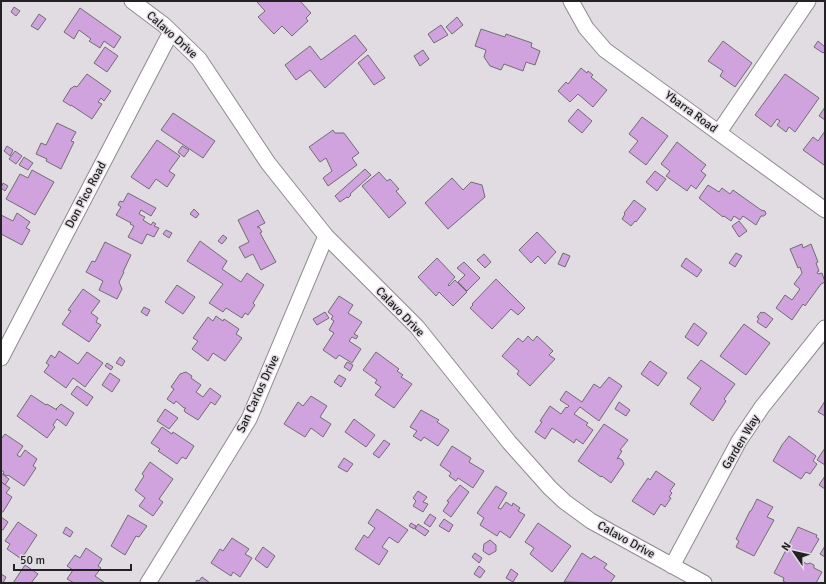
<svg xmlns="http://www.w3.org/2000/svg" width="826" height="584" font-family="Signika,sans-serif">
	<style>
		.building { fill: #d0a3de; stroke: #716d72 }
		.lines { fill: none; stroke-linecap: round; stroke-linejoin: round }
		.minor-casing { stroke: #8e898f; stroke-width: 17 }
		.minor { stroke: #fff; stroke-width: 15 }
		.labels { text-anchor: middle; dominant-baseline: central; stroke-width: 3; stroke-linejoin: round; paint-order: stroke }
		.street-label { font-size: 12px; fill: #232123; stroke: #e1dce2 }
	</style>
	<rect width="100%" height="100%" fill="#e1dce2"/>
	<path class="building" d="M257 1H300L311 13 306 18 308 21 292 36 282 26 274 34 258 17 265 11 257 2Z
		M14 7 20 11 16 16 11 12Z
		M80 8 121 37 114 48 104 41 100 48 89 41 91 39 79 30 74 39 64 32Z
		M39 14 46 19 38 30 31 26Z
		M457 17 463 25 452 34 446 27Z
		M441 25 448 35 434 43 428 34Z
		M481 29 505 37 506 34 532 43 531 47 540 51 535 65 526 62 523 71 504 64 501 70 490 66 484 57 486 50 475 46Z
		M355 35 367 50 325 88 310 70 296 80 285 65 310 46 321 60Z
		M723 41 752 63 735 87 720 76 723 71 708 61Z
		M818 41 825 47V51L823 53 814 47Z
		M105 47 118 56 107 72 94 63Z
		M423 50 429 59 420 66 414 56Z
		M368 55 385 78 374 85 358 63Z
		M581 68 587 73 588 71 593 75 591 77 607 90 593 107 578 94 570 102 558 91 566 82 568 84Z
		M87 74 111 91 104 101 101 98 98 102 102 104 92 119 71 105V106L63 101 71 88H72L74 86 77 87Z
		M785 74 819 98 795 132 789 127 786 132 777 125 780 121 777 119 771 127 755 115Z
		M825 107V120L819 116Z
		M578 109 592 121 582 133 568 121Z
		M173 113 215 141 203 158 161 130Z
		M642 117 668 136 646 165 629 152 638 141 629 134Z
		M57 123 76 132 71 141 74 142 61 169 46 161 47 159 36 154 41 143 46 145Z
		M333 130 335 133H344L359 153 352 158 357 165 328 186 323 178 332 171 326 158 320 162 309 147Z
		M825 131V164L824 165 803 150 813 137 818 141Z
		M157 140 180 156 169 171 175 175 167 187 156 179 149 189 131 177Z
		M677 142 706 165 701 171 706 175 696 189 691 185 687 191 666 176 670 171 661 164Z
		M7 146 13 150 10 156 4 151Z
		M182 146 189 150 184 157 178 152Z
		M15 151 22 156 16 164 9 159Z
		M24 157 33 163 28 170 19 165Z
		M365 169 371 175 350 194 351 195 348 198 347 197 340 202 335 196Z
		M32 170 54 182 35 215 6 199 20 174 28 178Z
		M655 171 666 179 657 191 646 182Z
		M379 172 387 181 390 179 399 189 396 191 406 203 389 218 362 186Z
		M452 178 463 190 471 182 482 185 485 197 448 229 425 203Z
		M3 183 8 186 5 191 1 188Z
		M708 185 719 192 722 188 730 194 733 190 761 210 765 211 766 214 764 216H761L756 225 743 216 740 220 734 216 731 221 724 216 723 217 699 198Z
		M128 193 156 208 151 216 141 210 139 214 145 217 143 220 151 225 153 222 156 224 154 226 159 228 154 237 147 234 142 244 128 237 134 226 130 224 131 223 116 215 121 207 118 205 120 201 123 202Z
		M634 200 646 209 636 222 635 221 631 226 622 219 625 214 624 213Z
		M194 209 199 214 196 218 190 214Z
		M258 210 265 223 257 227H259L262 232 260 233 276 262 261 270 253 254 245 258 239 247 249 242 238 220Z
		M17 213 30 222 26 228 30 230 22 245 1 234V215L13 221Z
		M739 221 747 231 739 237 732 226Z
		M166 230 172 233 169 238 163 234Z
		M537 232 556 252 545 264 538 256 531 263 519 250Z
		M223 235 227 238 222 244 218 241Z
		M200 241 227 261 222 269 241 282 247 273 264 285 253 303 255 305 248 315 245 313 242 318 226 308 223 312 209 303 223 284 187 261Z
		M105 242 131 255 123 272H124L119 282 122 289 117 299 99 290 103 281 86 272 92 261 95 262Z
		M802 244 803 248 811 244 818 262 816 263 819 271 817 272 818 274 822 273 825 282 821 284 805 306 803 304 792 320 776 308 785 295 792 300 800 289 794 284 802 273 800 267 798 268 790 249Z
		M563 253 570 256 565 267 558 264Z
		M736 253 742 256 735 267 729 263Z
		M484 254 491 262 485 268 477 260Z
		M437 258 455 277 448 285 449 286 455 280 467 292 453 306 439 292 436 296 418 277Z
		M686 258 702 270 697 277 681 266Z
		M464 262 480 278 467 291 458 282 465 275 457 268Z
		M496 279 525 308 518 315 511 309 492 329 470 308 473 305 472 304Z
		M177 285 195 297 183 314 165 302Z
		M83 289 100 301 91 313 98 318 96 322 101 325 89 342 62 324 71 311 68 310Z
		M339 296 353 305 348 313 362 322 354 334 358 336 356 339 352 337 349 341 361 349 352 363 339 355 336 359 323 350 334 333 329 330 334 321 331 319 333 316 328 312Z
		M144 307 150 310 147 316 141 312Z
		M325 312 329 318 317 325 313 319Z
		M761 312 763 313 764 312 773 319 766 328 757 322 759 318 757 317Z
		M216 316 223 321 224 319 239 329 236 334 242 338 225 361 213 353 208 361 192 349 198 341 193 338 208 317 213 321Z
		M694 323 707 333 698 346 685 337Z
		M744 324 770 343 746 375 720 356Z
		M528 336 533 341 537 336 553 351 549 355 555 359 530 386 517 374 519 371 502 356 518 338 523 342Z
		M59 351 78 364 87 352 103 363 85 387 73 378 66 388 44 372 49 365 46 363 51 355 55 358Z
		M376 352 399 369 397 371 403 375 401 377 412 384 394 408 375 395 381 387 375 383 377 380 363 370Z
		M120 357 125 361 122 366 116 363Z
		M701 360 735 384 724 399 726 401 713 421 690 404 701 388 687 378Z
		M650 361 667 373 658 386 641 374Z
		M347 362 353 365 350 371 344 367Z
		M107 363 113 367 111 370 105 366Z
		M186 372 192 376 191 378 201 385 196 392 203 397 210 388 221 396 215 405 211 402 198 420 185 412 184 410 186 408H184L176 401 174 404 167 399 174 389 171 387 180 374Z
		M110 373 120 380 112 392 102 385Z
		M339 375 346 379 341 387 334 382Z
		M609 377 622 386 599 421 580 407 574 414 588 423 586 425 593 430 583 444 576 439 574 443 552 428 545 439 535 432 542 422 540 421 550 406 561 414 566 407 567 408 569 406 560 400 566 391 582 402 594 384 600 388Z
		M77 386 93 397 87 406 71 394Z
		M31 395 46 405 47 404 57 410 56 409 61 404 74 413 66 426 57 419 53 425 55 427 47 438 17 416Z
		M311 396 327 406 320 417 331 424 323 437 311 428 305 437 284 424 298 402 303 406Z
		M825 401V416L818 412Z
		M619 402 630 410 626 416 615 409Z
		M165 409 178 418 169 429 157 421Z
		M421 410 439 420 437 422 449 430 438 446 424 437 421 441 413 436 417 431 410 427Z
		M354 419 375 435 366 447 345 432Z
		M604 424 628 440 620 450 622 451 617 459 619 458 622 460 624 464 611 483 602 476 601 477 578 461Z
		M162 427 172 434 173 432 194 446 186 459 182 457 177 464 158 451 160 449 151 443Z
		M5 434 23 446 17 455 20 457 25 450 37 459 33 466 36 468 24 486 8 475 7 476 3 474 4 472 1 470V439Z
		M789 436 816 456 813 461 817 464 810 474 806 472 801 479 773 461 782 445Z
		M384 440 390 444 379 458 373 454Z
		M452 446 471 458 469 462 484 471 473 488 458 478 456 481 449 476 451 473 440 465Z
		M825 448V465L817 460Z
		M344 458 353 464 347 472 338 467Z
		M150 462 173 479 159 499 163 502 153 516 139 506 145 498 135 490 144 476 142 474Z
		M656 471 675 484 670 491 672 493 669 497 671 498 665 507 661 504 654 515 632 501 648 478 650 480Z
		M1 473 9 479 5 485 1 481Z
		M825 476V489L819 485Z
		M1 482 10 488 6 493 12 497 3 512H2L1 513Z
		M460 485 469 492 451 517 443 511 449 502 447 501Z
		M496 486 507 493 498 508 501 509 506 502 512 506 513 503 520 508 518 511 525 515 510 538 500 531 497 536 480 525 484 518 477 513Z
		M418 491 427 497 423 502 428 504 423 512 413 506 416 501 413 498Z
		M757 499 773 507 767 517 774 520 754 556 736 547 739 541 736 539 750 511H751Z
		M377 509 408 530 398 543 389 537 382 547 388 551 379 565 355 549 364 535 368 538 375 528 368 523Z
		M430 514 436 518 430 527 424 523Z
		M128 515 147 526 139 537 136 536 125 555 111 546Z
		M1 517 8 522 3 530 1 529Z
		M444 519 453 525 449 532 439 526Z
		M18 522 37 535 24 555 23 554 20 558 7 549 10 544 5 541Z
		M411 523 416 526 414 529 409 526Z
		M538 523 571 546 552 572 530 554 534 548 525 542Z
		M418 524 429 531 425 536 415 529Z
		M66 527 73 532 70 537 63 533Z
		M798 527 817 535 816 537 819 539 809 556 800 551 796 558 807 564 810 563 814 565V568L822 572 816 583H787L783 581 784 578 774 573Z
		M232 538 249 549 245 554 252 558 240 577 233 572 231 576 211 563 220 549 223 551Z
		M490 540 496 545V551L489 555 483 551 484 544Z
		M825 546V557L820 554Z
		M263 547 275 556 267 568 255 559Z
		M86 548 102 559 98 566 101 568 95 576 105 583H74L67 579 73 570 67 566 75 555 80 558Z
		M475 553 482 558 479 563 472 557Z
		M582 553 591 559 594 556 607 564 604 568 615 576 610 583 564 582Z
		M25 565 38 574 31 583H13Z
		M479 566 485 571 480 578 474 574Z
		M511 569 518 574 513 582 506 578Z
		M1 574 6 577 3 583H1Z
		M202 577 210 583H195L197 580 199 581Z"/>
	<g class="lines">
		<g class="minor-casing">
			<path id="minor" d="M132 1 164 25 199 59 268 163 326 236 417 327 509 442 550 488 565 502 591 521 704 583
				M571 1 586 28 605 50 825 210
				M719 132 808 1
				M1 358 171 32
				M672 566 739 441 762 407 825 328
				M148 583 249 419 326 236"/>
		</g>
		<use href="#minor" class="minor"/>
	</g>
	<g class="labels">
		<g class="street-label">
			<text transform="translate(172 35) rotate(42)">Calavo Drive</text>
			<text transform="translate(691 112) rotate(36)">Ybarra Road</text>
			<text transform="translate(86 195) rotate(-62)">Don Pico Road</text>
			<text transform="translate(400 312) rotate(46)">Calavo Drive</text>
			<text transform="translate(258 394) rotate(-65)">San Carlos Drive</text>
			<text transform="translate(741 442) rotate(-59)">Garden Way</text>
			<text transform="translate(626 540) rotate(29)">Calavo Drive</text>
		</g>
	</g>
	<rect width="826" height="584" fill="none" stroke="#232123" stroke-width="4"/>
	<g transform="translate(794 552) rotate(304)" stroke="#e1dce2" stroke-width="3" paint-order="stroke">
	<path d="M0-3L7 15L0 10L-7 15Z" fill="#232123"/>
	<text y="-6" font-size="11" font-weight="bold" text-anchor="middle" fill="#232123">N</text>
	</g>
	<path d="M14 564v6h117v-6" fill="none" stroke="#232123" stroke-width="2"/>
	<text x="20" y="564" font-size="12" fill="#232123" stroke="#e1dce2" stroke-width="3" paint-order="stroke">50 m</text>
</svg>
